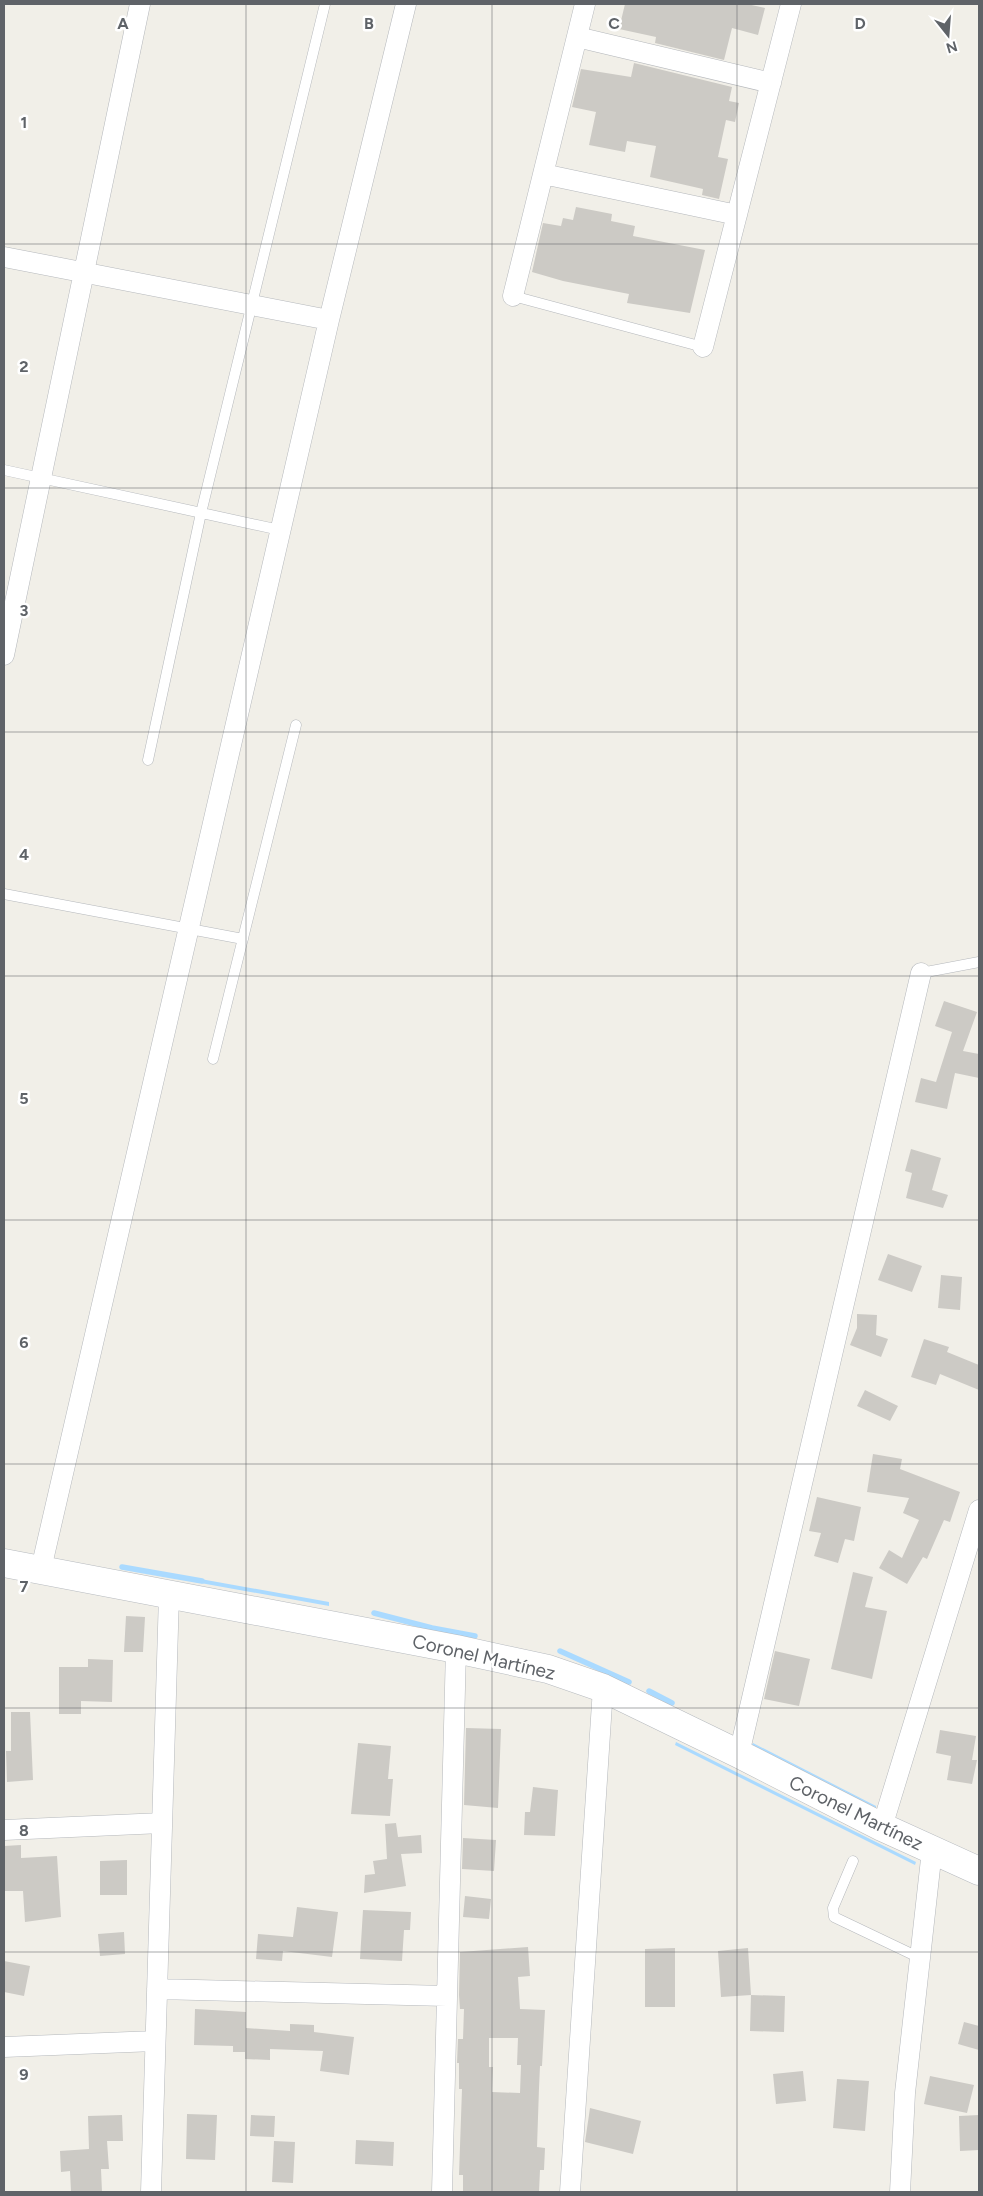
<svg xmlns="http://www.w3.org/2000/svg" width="983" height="2196" font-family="Figtree,sans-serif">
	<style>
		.water { fill: #aadaff }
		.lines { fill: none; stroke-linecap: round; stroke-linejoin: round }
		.stream { stroke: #aadaff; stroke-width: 5.5 }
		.building { fill: #cccac5; fill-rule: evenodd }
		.lane-casing { stroke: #b5b8bc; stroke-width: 11 }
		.street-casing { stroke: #b5b8bc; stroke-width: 21 }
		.secondary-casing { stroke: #b6babf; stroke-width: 29 }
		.lane { stroke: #fff; stroke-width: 10 }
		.street { stroke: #fff; stroke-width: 20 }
		.secondary { stroke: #fff; stroke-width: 28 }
		.grid { fill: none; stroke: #5f6368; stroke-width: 1; stroke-opacity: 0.55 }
		.labels { text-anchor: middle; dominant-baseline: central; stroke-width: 5; stroke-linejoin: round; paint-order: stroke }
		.street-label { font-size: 19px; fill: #5f6368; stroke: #fff }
		.grid-label { font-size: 16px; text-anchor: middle; font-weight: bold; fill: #5f6368; stroke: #fff; stroke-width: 5; stroke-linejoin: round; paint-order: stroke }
	</style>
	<rect width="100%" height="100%" fill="#f1efe8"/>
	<path class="water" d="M195 1578 329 1602V1606L195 1582Z
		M676 1742 916 1862 915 1865 675 1745Z
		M753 1743 876 1806V1808L752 1745Z"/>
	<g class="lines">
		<path class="stream" d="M122 1567 202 1581
			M374 1613 432 1628 475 1636
			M560 1651 629 1682
			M649 1691 672 1703"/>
	</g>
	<path class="building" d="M625 4H747L765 8 758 35 732 28 724 60 655 43 656 37 619 29Z
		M634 63 732 87 729 101 739 103 735 122 726 120 718 157 728 159 719 199 702 195 703 189 650 177 656 146 627 141 625 152 589 145 596 112 572 107 581 69 631 77Z
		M576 207 612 214 611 221 635 226 633 236 705 250 690 313 627 303 629 294 563 281 532 272 543 223 561 226 563 218 573 220Z
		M944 1001 977 1012 963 1051 979 1054V1078L955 1073 947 1109 915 1102 921 1078 936 1082 952 1032 935 1026Z
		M911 1149 941 1158 932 1190 948 1195 943 1208 906 1198 912 1173 905 1171Z
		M888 1254 922 1266 912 1292 878 1280Z
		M941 1275 962 1277 960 1310 938 1308Z
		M857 1314 877 1315 876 1335 888 1339 881 1357 850 1345 857 1328Z
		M924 1339 949 1347 947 1352 979 1365V1390L940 1374 936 1385 911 1377Z
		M865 1390 898 1406 890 1421 857 1406Z
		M873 1454 902 1459 900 1469 960 1492 950 1522 944 1520 927 1559 923 1557 907 1584 879 1568 889 1550 902 1558 919 1520 903 1513 909 1498 867 1492Z
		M817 1497 861 1507 854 1541 845 1539 838 1563 814 1556 821 1533 809 1531Z
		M853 1572 873 1577 865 1607 887 1611 872 1679 831 1669Z
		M126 1616 145 1617 143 1652H124Z
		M775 1651 810 1659 799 1706 764 1699Z
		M88 1659 113 1660 112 1702 81 1701V1714H59V1667H88Z
		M11 1712H30L33 1780 7 1782 6 1751H11Z
		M466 1728 501 1729 498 1808 464 1805Z
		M940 1730 976 1736 972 1760H977L972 1784 947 1780 951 1756 936 1753Z
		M358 1743 391 1746 388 1779H393L390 1816 351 1814Z
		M533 1787 558 1790 555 1836 524 1835 525 1812H530Z
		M396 1823 398 1837 421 1835 422 1853 401 1854 406 1886 364 1893 365 1875 375 1874 373 1861 387 1859 385 1824Z
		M463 1838 496 1840 494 1871 462 1869Z
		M21 1845V1858L57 1856 61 1917 25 1922 23 1891H4V1846Z
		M127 1860V1895H100V1861Z
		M465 1896 491 1899 489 1919 463 1917Z
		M297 1907 338 1912 332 1957 283 1951 282 1961 256 1959 258 1934 293 1937Z
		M363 1910 411 1912 410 1930H404L402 1961 360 1959Z
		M124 1932 125 1954 100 1956 98 1934Z
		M528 1947 530 1976 518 1977 520 2009 545 2010 542 2066H540L539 2088 537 2147 545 2148 544 2170H540L539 2192H463V2175H459L462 2089H459V2063H457L458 2039H463L464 2009H460L459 1995 460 1952ZM489 2038H518L517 2065H521L520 2093 492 2092 493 2067H489Z
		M675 1948V2007H645V1949Z
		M748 1948 751 1995 721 1997 718 1951Z
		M4 1961 30 1966 24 1996 4 1992Z
		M751 1995 785 1996 784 2032 750 2031Z
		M195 2009 246 2012V2028L290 2031V2024L314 2025V2032L354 2037 349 2075 320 2071 323 2051 270 2049V2060L245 2059V2052H233V2046L194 2045Z
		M964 2022 979 2026V2050L958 2044Z
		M803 2071 806 2101 776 2104 773 2074Z
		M930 2076 974 2085 967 2113 924 2104Z
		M837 2079 869 2081 865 2131 833 2128Z
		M590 2108 641 2121 633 2154 585 2142Z
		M187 2114 217 2115 215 2160 186 2159Z
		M122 2115 123 2141H107L109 2169H101L102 2192H71L70 2171 61 2172 60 2151 89 2149 88 2116Z
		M251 2115 275 2116 274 2137 250 2136Z
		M979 2115V2150L960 2151 959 2116Z
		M356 2140 394 2142 393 2166 355 2164Z
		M274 2141 295 2142 293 2183 272 2182Z"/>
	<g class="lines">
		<g class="lane-casing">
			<path id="lane" d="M513 296 703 347
				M4 470 280 530
				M148 760 201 513 325 4
				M4 894 243 939
				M921 973 979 962
				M213 1059 296 725
				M853 1861 833 1908 834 1917 920 1958"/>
		</g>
		<g class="street-casing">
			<path id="street" d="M577 37 771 83
				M543 174 737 215
				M4 257 329 320
				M513 296 585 4
				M703 347 791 4
				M4 655 140 4
				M41 1569 329 320 406 4
				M739 1754 921 973
				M882 1827 979 1510
				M4 1830 162 1823
				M157 1989 447 1996
				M4 2047 155 2041
				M151 2192 169 1595
				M442 2192 456 1649
				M570 2192 603 1688
				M900 2192 905 2093 932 1850"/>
		</g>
		<g class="secondary-casing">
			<path id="secondary" d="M4 1563 456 1649 548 1669 603 1688 739 1754 882 1827 979 1871"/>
		</g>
		<use href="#lane" class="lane"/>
		<use href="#street" class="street"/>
		<use href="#secondary" class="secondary"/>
	</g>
	<path class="grid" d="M246 4V2192M492 4V2192M737 4V2192M4 244H979M4 488H979M4 732H979M4 976H979M4 1220H979M4 1464H979M4 1708H979M4 1952H979"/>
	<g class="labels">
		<g class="street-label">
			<text transform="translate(484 1657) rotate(13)">Coronel Martínez</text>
			<text transform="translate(856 1813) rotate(26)">Coronel Martínez</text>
		</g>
	</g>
	<g class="grid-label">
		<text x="123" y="29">A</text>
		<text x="369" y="29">B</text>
		<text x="614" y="29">C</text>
		<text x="860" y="29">D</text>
		<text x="24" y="128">1</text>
		<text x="24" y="372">2</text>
		<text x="24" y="616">3</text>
		<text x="24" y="860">4</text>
		<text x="24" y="1104">5</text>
		<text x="24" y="1348">6</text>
		<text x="24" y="1592">7</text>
		<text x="24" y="1836">8</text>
		<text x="24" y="2080">9</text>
	</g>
	<rect width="983" height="2196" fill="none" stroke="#5f6368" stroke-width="10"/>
	<g transform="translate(948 35) rotate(163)" stroke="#ffffff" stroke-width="4" paint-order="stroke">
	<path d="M0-4L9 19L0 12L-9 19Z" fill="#5f6368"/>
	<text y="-8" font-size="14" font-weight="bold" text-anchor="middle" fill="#5f6368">N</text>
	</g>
</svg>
